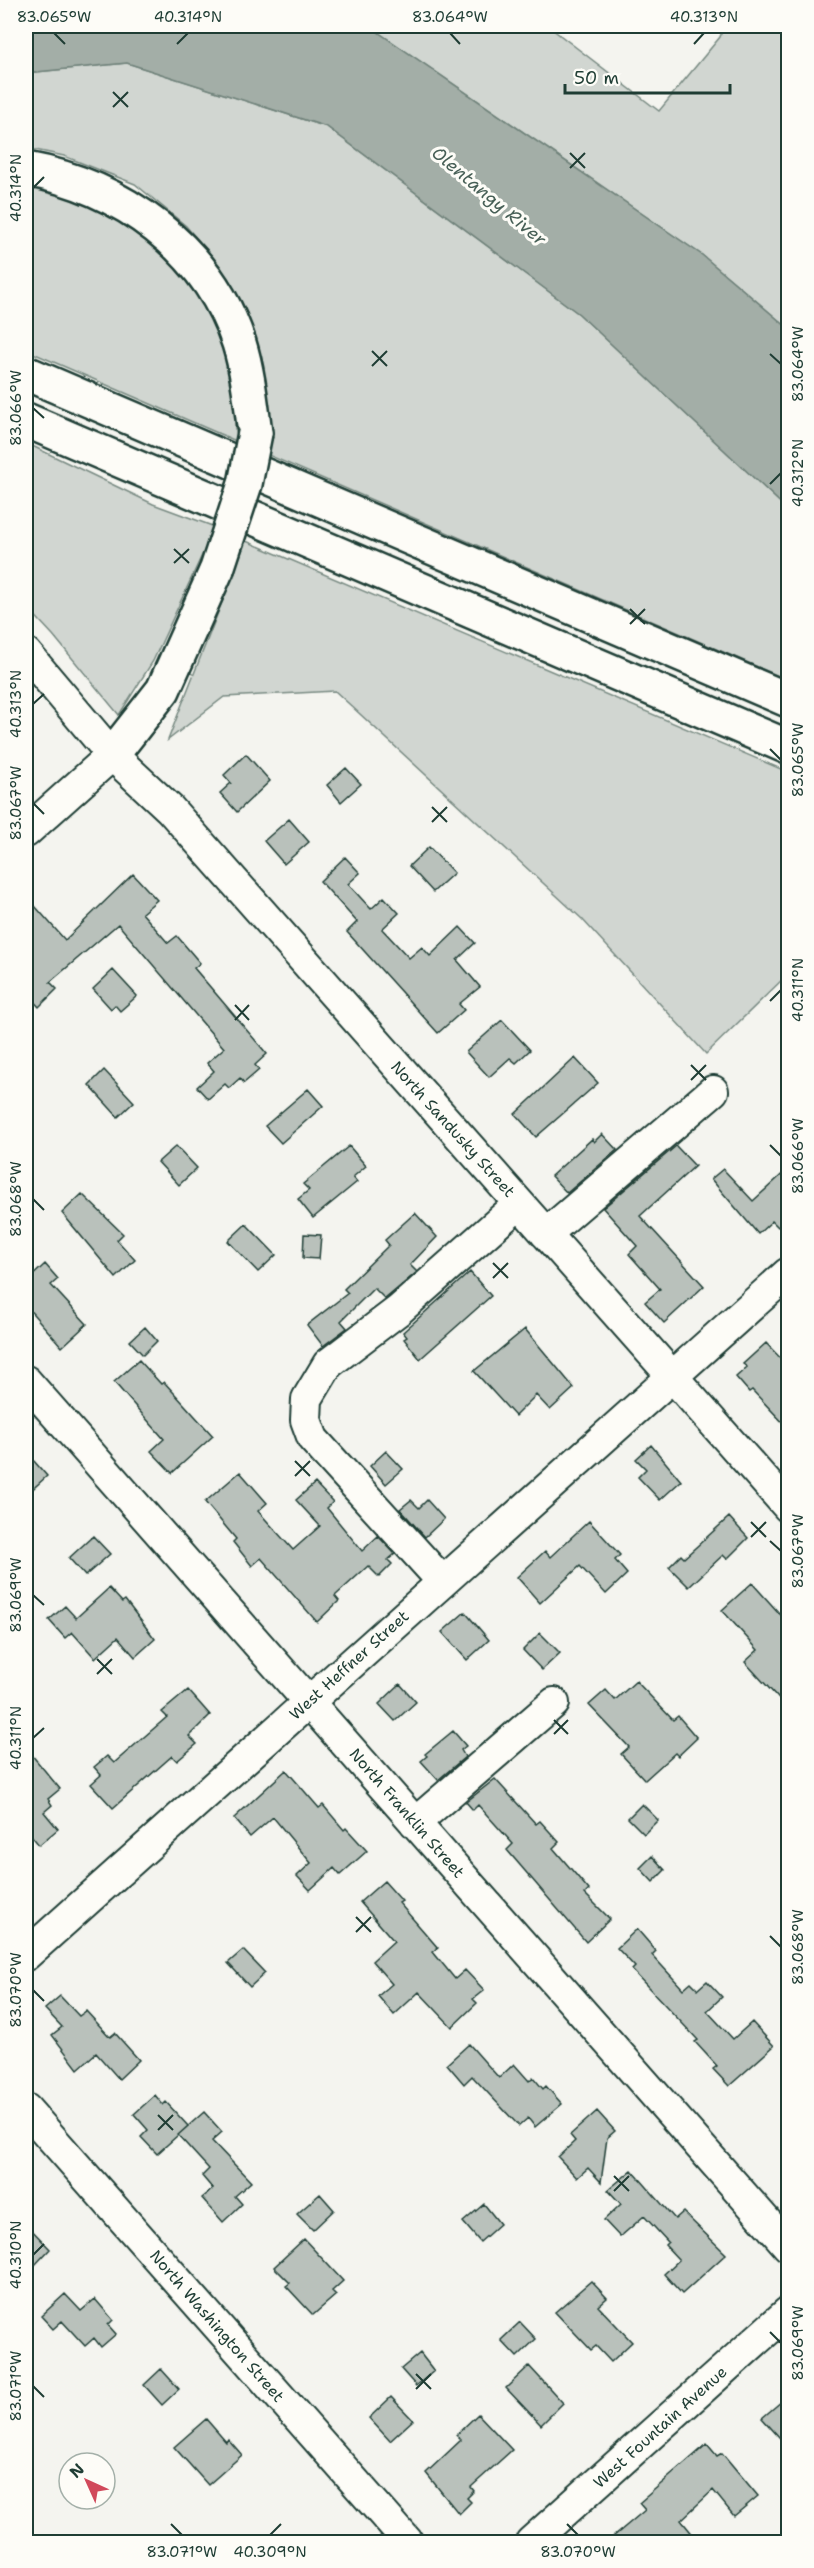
<svg xmlns="http://www.w3.org/2000/svg" width="814" height="2568" font-family="'Shantell Sans',sans-serif">
	<style>
		.green { fill: #d1d6d1; stroke: #788a82; stroke-width: 1.5 }
		.water { fill: #a3aea7; stroke: #6e8179; stroke-width: 1.5 }
		.building { fill: #b9c1bb; stroke: #1f3d34; stroke-width: 1.5 }
		.lines { fill: none; stroke-linecap: round; stroke-linejoin: round }
		.minor-casing { stroke: #1f3d34; stroke-width: 34 }
		.highway-casing { stroke: #1f3d34; stroke-width: 38 }
		.minor { stroke: #fdfcf7; stroke-width: 30 }
		.highway { stroke: #fdfcf7; stroke-width: 33 }
		.highway-bridge-casing { stroke: #1f3d34; stroke-width: 38; stroke-linecap: butt }
		.highway-bridge { stroke: #fdfcf7; stroke-width: 33 }
		.ticks { fill: none; stroke: #1f3d34; stroke-width: 2 }
		.labels { text-anchor: middle; dominant-baseline: central; stroke-width: 6; stroke-linejoin: round; paint-order: stroke }
		.street-label { font-size: 16px; fill: #1f3d34; stroke: #fdfcf7 }
		.water-label { font-size: 18px; font-style: italic; fill: #475f56; stroke: #fdfcf7 }
		.neatline { fill: none; stroke: #1f3d34; stroke-width: 2 }
		.ticks-label { font-size: 15px; text-anchor: middle; fill: #1f3d34 }
	</style>
	<rect width="100%" height="100%" fill="#f4f4ef"/>
	<filter id="ink" filterUnits="userSpaceOnUse"><feTurbulence type="fractalNoise" baseFrequency=".0167" numOctaves="2"/><feDisplacementMap in="SourceGraphic" scale="12" xChannelSelector="R" yChannelSelector="G"/><feConvolveMatrix kernelMatrix="1 2 1 2 8 2 1 2 1" color-interpolation-filters="sRGB"/></filter>
	<g filter="url(#ink)">
		<path class="green" d="M369 26H548L659 111 720 37 724 26H788V328L702 255Z
			M127 63 327 127 579 314 788 510V680L26 350V181L117 211 169 257 204 300 234 378 235 429 270 448 267 409 257 349 221 267 186 226 135 184 64 156 26 148V73Z
			M26 443 153 504 215 527 153 661 119 715 53 635 26 606Z
			M246 541 788 772V974L706 1054 582 919 335 691 224 697 168 740Z"/>
		<path class="water" d="M26 26H369L702 255 788 328V510L579 314 327 127 127 63 26 73Z"/>
		<path class="building" d="M246 754 270 781 237 812 220 793 231 783 224 775Z
			M346 768 361 784 341 802 327 785Z
			M289 819 309 842 284 864 264 841Z
			M429 847 454 873 433 892 409 866Z
			M345 857 360 873 348 884 371 909 384 897 399 913 382 929 409 958 422 947 430 956 460 927 475 943 457 960 480 987 459 1004 464 1010 438 1033 347 932 357 922 320 881Z
			M133 874 157 900 142 913 168 943 177 936 200 963 194 968 267 1054 255 1065 259 1070 244 1083 240 1078 229 1088 225 1084 208 1099 197 1087 214 1071 207 1063 224 1048 118 924 50 982 57 989 39 1007 26 993V896L65 940Z
			M113 970 137 996 120 1011 115 1005 111 1009 93 989Z
			M502 1020 530 1050 516 1063 510 1058 489 1077 466 1052Z
			M575 1058 598 1083 536 1137 515 1114Z
			M104 1070 134 1102 118 1117 89 1085Z
			M308 1089 323 1106 281 1143 265 1126Z
			M602 1134 617 1150 567 1193 551 1176 592 1139 594 1142Z
			M176 1146 197 1168 179 1185 158 1162Z
			M349 1146 366 1166 353 1177 357 1182 313 1218 298 1199 309 1190 303 1184Z
			M676 1146 695 1166 640 1216 704 1286 664 1323 645 1302 660 1289 629 1254 637 1246 603 1208Z
			M789 1168V1217L778 1227 772 1221 758 1234 711 1179 723 1169 753 1201Z
			M82 1194 123 1234 117 1240 135 1260 116 1278 62 1213Z
			M415 1213 437 1237 410 1265 417 1272 385 1299 374 1288 341 1321 347 1328 323 1346 307 1325 348 1293 344 1289 389 1245 385 1240Z
			M246 1224 276 1255 258 1272 228 1241Z
			M304 1234 321 1235 319 1259 303 1258Z
			M45 1264 58 1279 51 1285 87 1324 62 1347 26 1306V1282Z
			M470 1272 491 1296 420 1359 404 1339 407 1337 403 1332Z
			M145 1327 157 1341 143 1355 130 1341Z
			M525 1329 574 1388 550 1410 536 1395 515 1416 474 1371Z
			M766 1343 789 1367V1429L752 1390 749 1392 736 1377 747 1367 743 1364Z
			M139 1360 161 1384 164 1382 213 1436 172 1473 151 1451 164 1439 114 1382Z
			M651 1445 681 1481 660 1500 638 1477 646 1469 636 1459Z
			M386 1451 403 1469 386 1484 370 1466Z
			M26 1452 47 1476 26 1495Z
			M240 1472 267 1503 258 1511 293 1550 320 1526 296 1500 315 1483 333 1502 327 1508 362 1551 378 1536 395 1554 388 1560 392 1564 379 1577 368 1566 335 1596 339 1601 317 1622 261 1558 252 1566 233 1542 236 1539 205 1502Z
			M411 1500 419 1508 427 1500 444 1519 425 1537 400 1509Z
			M729 1517 748 1538 727 1559 723 1555 689 1587 669 1567 681 1555 684 1558Z
			M589 1521 620 1555 615 1560 627 1574 606 1594 580 1566 540 1603 517 1577 545 1551 550 1557Z
			M93 1536 110 1554 85 1576 69 1558Z
			M752 1583 789 1624V1710L745 1662 758 1650 722 1610Z
			M109 1588 122 1602 125 1600 155 1639 135 1657 118 1637 95 1658 72 1632 65 1638 49 1620 65 1606 76 1618Z
			M465 1612 489 1640 467 1660 442 1632Z
			M540 1633 560 1653 542 1670 523 1650Z
			M636 1681 673 1720 678 1716 697 1738 678 1756 675 1753 645 1780 621 1754 629 1747 589 1705 606 1690 615 1700Z
			M400 1684 416 1702 395 1721 379 1704Z
			M188 1690 210 1715 189 1736 197 1744 177 1761 172 1756 113 1808 91 1784 101 1775 94 1767 107 1756 114 1763 167 1717 162 1712Z
			M453 1731 466 1746 461 1750 465 1757 438 1780 421 1761 427 1756 425 1754Z
			M26 1748 60 1789 48 1799 52 1805 44 1812 58 1829 39 1845 26 1829Z
			M286 1770 319 1808 323 1805 344 1830 346 1828 367 1851 340 1875 334 1868 310 1890 297 1876 311 1863 273 1817 250 1837 234 1818Z
			M495 1779 536 1824 540 1821 559 1842 553 1848 589 1890 585 1894 610 1919 586 1942 507 1850 513 1844 478 1805 473 1810 466 1802Z
			M642 1804 658 1820 644 1834 628 1818Z
			M652 1856 665 1870 653 1882 640 1868Z
			M384 1881 402 1901 399 1903 438 1948 433 1952 455 1979 465 1970 484 1990 473 1999 477 2003 452 2027 419 1992 394 2015 378 1996 392 1984 372 1961 394 1941 360 1902Z
			M637 1929 656 1951 652 1955 683 1989 691 1982 698 1989 707 1981 722 1997 707 2011 733 2039 752 2022 774 2046 729 2086 713 2069 717 2066 695 2042 698 2040 632 1970 635 1967 617 1948Z
			M243 1950 265 1973 250 1987 228 1963Z
			M60 1996 79 2016 86 2011 110 2037 115 2033 139 2060 119 2079 96 2053 78 2069 52 2035 62 2027 45 2009Z
			M469 2044 499 2078 514 2064 529 2081 533 2077 543 2089 546 2086 562 2104 535 2127 528 2118 519 2126 472 2076 464 2084 447 2064Z
			M155 2095 163 2105 166 2102 188 2126 157 2154 141 2137 148 2130 134 2114Z
			M597 2111 615 2131 607 2138 601 2182 588 2168 577 2178 558 2157 575 2141 570 2135Z
			M204 2112 222 2132 212 2141 251 2182 235 2196 242 2204 223 2222 202 2198 213 2189 202 2176 209 2169 178 2135Z
			M632 2170 675 2219 683 2212 726 2254 682 2294 664 2274 679 2260 665 2245 668 2242 644 2216 620 2237 604 2220 621 2204 608 2190Z
			M320 2194 334 2210 313 2230 297 2214Z
			M484 2204 500 2224 480 2242 463 2222Z
			M26 2224 50 2249 34 2266 26 2257Z
			M304 2239 343 2281 332 2291 336 2295 313 2315 286 2286 290 2283 274 2267Z
			M591 2281 607 2298 598 2306 632 2342 611 2362 596 2346 591 2350 555 2312Z
			M65 2294 81 2311 95 2299 113 2320 108 2325 116 2334 101 2347 94 2338 85 2346 62 2321 53 2329 41 2316Z
			M520 2322 536 2339 517 2357 501 2340Z
			M420 2353 434 2371 416 2386 401 2369Z
			M529 2366 563 2403 541 2425 506 2388Z
			M161 2369 179 2389 162 2405 144 2385Z
			M789 2395V2448L762 2418Z
			M391 2397 413 2420 390 2441 369 2418Z
			M478 2414 512 2450 471 2487 474 2491 467 2498 471 2502 459 2514 426 2473 461 2440 456 2435Z
			M206 2419 226 2442 228 2439 242 2455 208 2485 174 2447Z
			M707 2444 717 2456 722 2453 758 2496 734 2516 713 2490 681 2520 699 2542H607L645 2510 639 2503Z"/>
		<g class="lines">
			<g class="minor-casing">
				<path id="minor" d="M26 653 112 755 170 809 788 1507
					M26 832 112 755
					M546 1234 713 1091
					M26 1381 788 2246
					M443 1582 313 1439 306 1420 307 1399 328 1364 399 1310 519 1204
					M415 1823 554 1703
					M26 1955 788 1273
					M26 2109 408 2542
					M531 2542 788 2312"/>
			</g>
			<g class="highway-casing">
				<path id="highway" d="M26 169C121 186 208 248 239 343 248 372 251 403 255 433
					M26 373 788 700
					M26 420 788 747
					M112 755 163 690 217 569"/>
			</g>
			<use href="#minor" class="minor"/>
			<use href="#highway" class="highway"/>
			<g class="highway-bridge-casing">
				<path id="highway-bridge" d="M217 569 245 484 255 433"/>
			</g>
			<use href="#highway-bridge" class="highway-bridge"/>
		</g>
	</g>
	<path class="ticks" d="M54 33 65 44M450 33 460 44M177 44 188 33M694 44 704 33M113 92 128 107M113 107 128 92M570 153 585 168M570 168 585 153M33 188 44 177M372 351 387 366M770 354 781 364M372 366 387 351M33 408 44 418M770 484 781 473M174 549 189 563M174 563 189 549M630 609 645 624M630 624 645 609M33 704 44 694M770 749 781 760M33 803 44 814M432 807 447 822M432 822 447 807M770 1001 781 990M235 1005 249 1020M235 1020 249 1005M691 1065 706 1080M691 1080 706 1065M770 1145 781 1156M33 1199 44 1210M493 1263 508 1278M493 1278 508 1263M295 1461 310 1476M295 1476 310 1461M751 1522 766 1537M751 1537 766 1522M770 1541 781 1551M33 1595 44 1605M97 1659 112 1674M97 1674 112 1659M554 1720 568 1734M554 1734 568 1720M33 1738 44 1728M356 1917 371 1932M356 1932 371 1917M770 1936 781 1947M33 1990 44 2001M158 2115 173 2130M158 2130 173 2115M614 2176 629 2191M614 2191 629 2176M33 2255 44 2244M770 2332 781 2343M416 2374 431 2389M33 2386 44 2397M416 2389 431 2374M171 2524 182 2535M567 2524 578 2535M270 2535 281 2524"/>
	<g class="labels">
		<g class="street-label">
			<text transform="translate(453 1129) rotate(48)">North Sandusky Street</text>
			<text transform="translate(349 1665) rotate(-42)">West Heffner Street</text>
			<text transform="translate(407 1813) rotate(49)">North Franklin Street</text>
			<text transform="translate(217 2326) rotate(49)">North Washington Street</text>
			<text transform="translate(660 2427) rotate(-42)">West Fountain Avenue</text>
		</g>
		<g class="water-label">
			<text transform="translate(489 196) rotate(40)">Olentangy River</text>
		</g>
	</g>
	<rect width="814" height="2568" fill="none" stroke="#fdfcf7" stroke-width="66"/>
	<g transform="translate(87 2481) rotate(315)"><circle r="28" fill="#fdfcf7" stroke="#a4b0a9" stroke-width="1.5"/>
	<path d="M0-4.5L10 22L0 15L-10 22Z" fill="#d1495b"/>
	<text y="-9" font-size="16" font-weight="bold" text-anchor="middle" fill="#1f3d34">N</text>
	</g>
	<path d="M565 84v9h165v-9" fill="none" stroke="#1f3d34" stroke-width="3"/>
	<text x="574" y="84" font-size="18" fill="#1f3d34" stroke="#fdfcf7" stroke-width="4.5" paint-order="stroke">50 m</text>
	<rect x="33" y="33" width="748" height="2502" class="neatline"/>
	<g class="ticks-label">
		<text x="54" y="22">83.065°W</text>
		<text x="188" y="22">40.314°N</text>
		<text x="450" y="22">83.064°W</text>
		<text x="704" y="22">40.313°N</text>
		<text transform="translate(16 188) rotate(-90)" y="5">40.314°N</text>
		<text transform="translate(798 364) rotate(-90)" y="5">83.064°W</text>
		<text transform="translate(16 408) rotate(-90)" y="5">83.066°W</text>
		<text transform="translate(798 473) rotate(-90)" y="5">40.312°N</text>
		<text transform="translate(16 704) rotate(-90)" y="5">40.313°N</text>
		<text transform="translate(798 760) rotate(-90)" y="5">83.065°W</text>
		<text transform="translate(16 803) rotate(-90)" y="5">83.067°W</text>
		<text transform="translate(798 990) rotate(-90)" y="5">40.311°N</text>
		<text transform="translate(798 1156) rotate(-90)" y="5">83.066°W</text>
		<text transform="translate(16 1199) rotate(-90)" y="5">83.068°W</text>
		<text transform="translate(798 1551) rotate(-90)" y="5">83.067°W</text>
		<text transform="translate(16 1595) rotate(-90)" y="5">83.069°W</text>
		<text transform="translate(16 1738) rotate(-90)" y="5">40.311°N</text>
		<text transform="translate(798 1947) rotate(-90)" y="5">83.068°W</text>
		<text transform="translate(16 1990) rotate(-90)" y="5">83.070°W</text>
		<text transform="translate(16 2255) rotate(-90)" y="5">40.310°N</text>
		<text transform="translate(798 2343) rotate(-90)" y="5">83.069°W</text>
		<text transform="translate(16 2386) rotate(-90)" y="5">83.071°W</text>
		<text x="182" y="2557">83.071°W</text>
		<text x="270" y="2557">40.309°N</text>
		<text x="578" y="2557">83.070°W</text>
	</g>
</svg>
